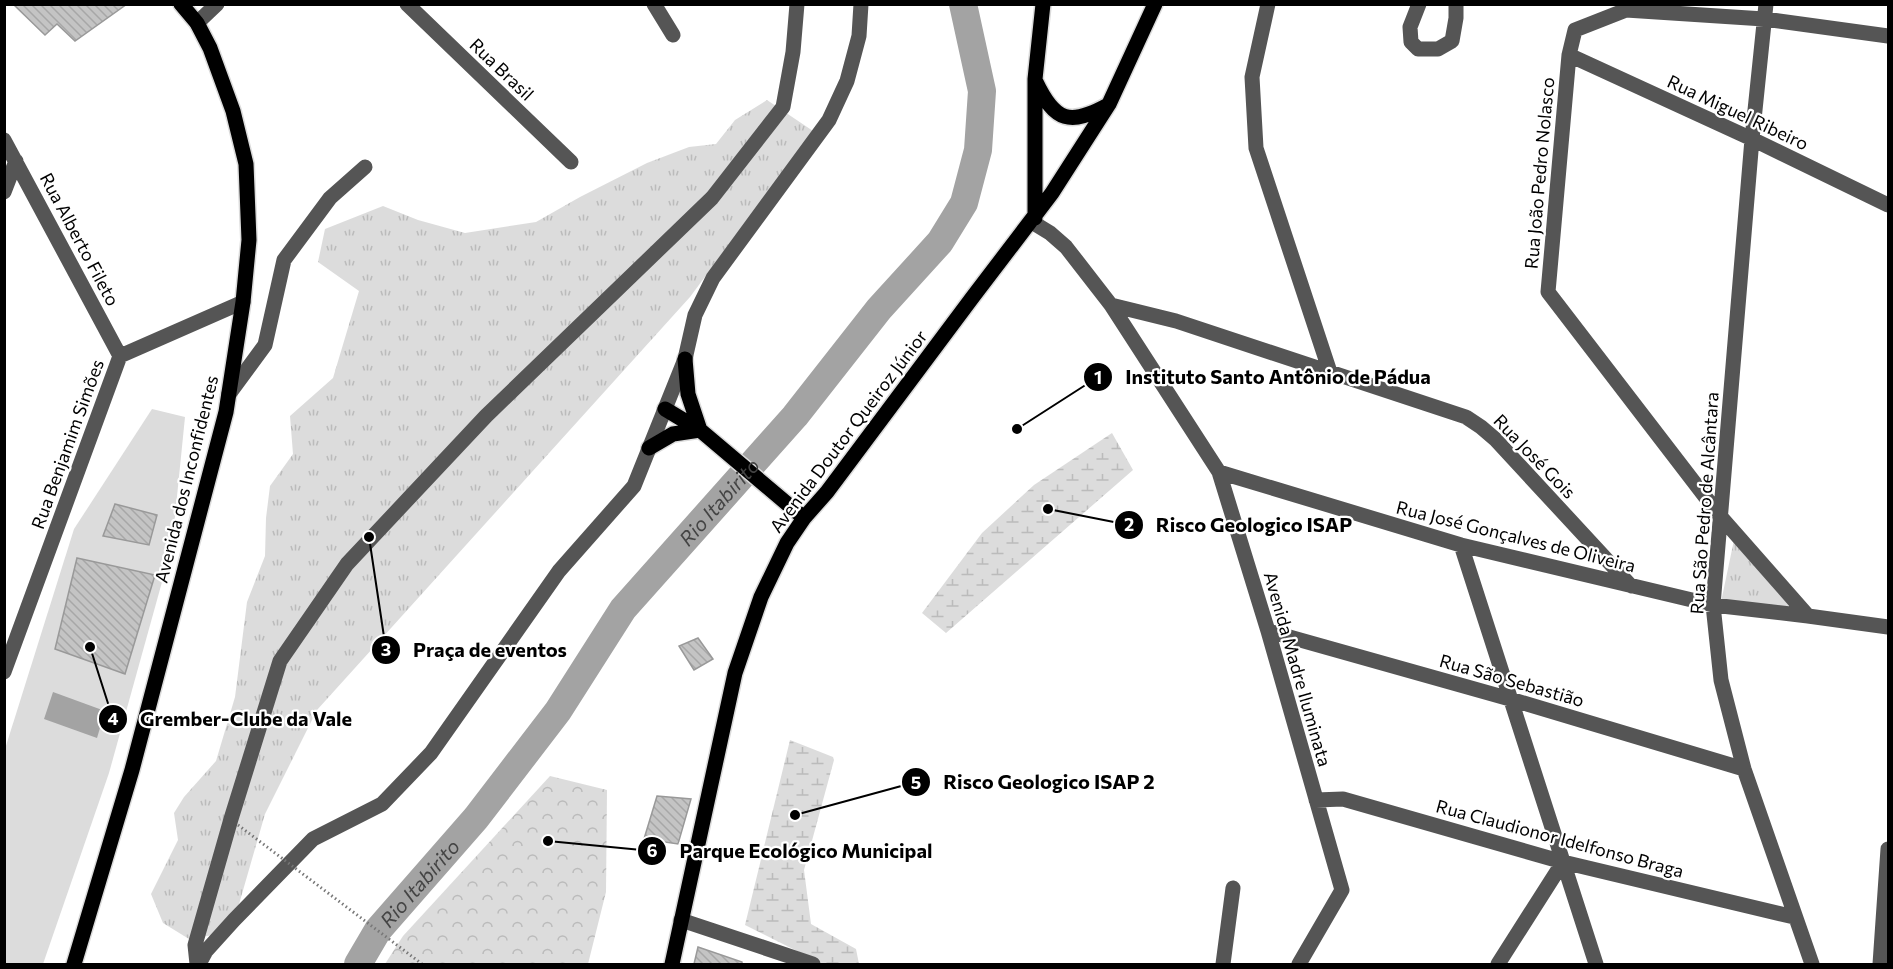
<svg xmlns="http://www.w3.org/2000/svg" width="1893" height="969" font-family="Commissioner,sans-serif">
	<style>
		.grass { fill: url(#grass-tufts) }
		.forest { fill: url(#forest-crowns) }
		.wetland { fill: url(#wetland-marsh) }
		.pitch { fill: #dcdcdc }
		.water { fill: #a3a3a3 }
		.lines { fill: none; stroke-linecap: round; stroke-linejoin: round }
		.river { stroke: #a3a3a3; stroke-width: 28 }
		.building { fill: url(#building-back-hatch); stroke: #999; stroke-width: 1.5 }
		.major-casing { stroke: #dbdbdb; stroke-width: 18 }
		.minor { stroke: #555; stroke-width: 15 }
		.major { stroke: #000; stroke-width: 15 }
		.path-bridge { stroke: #777; stroke-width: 3; stroke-dasharray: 1.5 3; stroke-linecap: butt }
		.labels { text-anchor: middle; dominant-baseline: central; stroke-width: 4.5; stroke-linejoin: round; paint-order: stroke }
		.street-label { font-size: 18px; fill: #000; stroke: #fff }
		.water-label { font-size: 20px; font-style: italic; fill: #444; stroke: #fff }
		.leader { fill: none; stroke: #000; stroke-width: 2 }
		.callout-dot { fill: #000; stroke: #fff; stroke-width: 2 }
		.mark-label { font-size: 18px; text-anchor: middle; font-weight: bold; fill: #fff }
		.callout-label { font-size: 20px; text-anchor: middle; font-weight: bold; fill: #000; stroke: #fff; stroke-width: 4.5; stroke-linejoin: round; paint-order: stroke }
	</style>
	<defs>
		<pattern id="grass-tufts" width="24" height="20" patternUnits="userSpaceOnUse" patternTransform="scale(1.5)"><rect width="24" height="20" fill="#dcdcdc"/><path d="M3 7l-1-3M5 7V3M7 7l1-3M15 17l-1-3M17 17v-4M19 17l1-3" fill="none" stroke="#bbb"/></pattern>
		<pattern id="forest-crowns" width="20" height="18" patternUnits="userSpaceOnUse" patternTransform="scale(1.5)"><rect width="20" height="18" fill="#dcdcdc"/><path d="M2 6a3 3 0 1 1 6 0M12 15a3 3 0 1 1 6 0" fill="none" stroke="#bbb"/></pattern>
		<pattern id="wetland-marsh" width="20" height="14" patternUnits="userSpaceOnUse" patternTransform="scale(1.5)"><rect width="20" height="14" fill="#dcdcdc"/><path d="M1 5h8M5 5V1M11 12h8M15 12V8" fill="none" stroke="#bbb"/></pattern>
		<pattern id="building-back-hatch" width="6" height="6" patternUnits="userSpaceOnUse" patternTransform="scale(1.5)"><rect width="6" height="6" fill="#c4c4c4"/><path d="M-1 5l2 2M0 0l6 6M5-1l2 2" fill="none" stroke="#a7a7a7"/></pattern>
	</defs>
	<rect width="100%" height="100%" fill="#fff"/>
	<path class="grass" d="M767 100 813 131 690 297 317 710 265 814 231 932 189 939 163 923 151 894 178 840 174 813 184 797 216 761 235 697 247 602 265 556 266 518 270 486 293 454 290 416 333 378 359 291 318 262 325 229 383 206 418 220 465 233 536 222 580 197 647 163 689 147 716 144 735 120Z
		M1734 540 1797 612 1721 602Z"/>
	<path class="forest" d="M550 776 607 790 606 892 588 964H385L403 936Z"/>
	<path class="wetland" d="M1112 433 1133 470 946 633 922 613 982 533 1034 485Z
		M790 740 833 757 834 760 804 870 811 924 856 949 859 964H823L745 925Z"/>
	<path class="pitch" d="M152 409 185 417 172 546 109 773 43 964H5V749L74 529Z"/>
	<path class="water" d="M53 692 105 711 97 738 44 719Z"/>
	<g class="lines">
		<path class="river" id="s1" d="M358 964 378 930 476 818 558 711 623 609 795 416 879 309 940 242 964 203 978 150 982 91 963 4"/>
	</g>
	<path class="building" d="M13 4H127L75 41 57 24 45 35Z
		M115 504 157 515 149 545 103 536Z
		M77 558 155 575 125 674 55 649Z
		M698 638 713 659 694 670 679 646Z
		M657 796 691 799 678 844 644 839Z
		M698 947 742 962V964H694Z"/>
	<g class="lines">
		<g class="major-casing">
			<path id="major" d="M1036 82C1055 122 1070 126 1108 105
				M1035 218V79L1043 4
				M665 409 700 430 804 518
				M649 448 673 434 700 430 688 394 685 359
				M74 964 132 770 226 412 243 302 249 240 246 164 233 111 210 48 197 23 181 4
				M672 964 735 673 761 597 787 543 804 518 827 492 972 298 1052 193 1109 104 1155 4"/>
		</g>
		<path class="minor" d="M407 4 571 162
			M654 4 673 35
			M1268 4 1252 77 1256 148 1330 372
			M1419 4 1410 27 1411 42 1418 49H1438L1452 41 1456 18V4
			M1766 4 1752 139 1713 605 1721 680 1744 769 1812 964
			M197 23 217 4
			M1888 36 1764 19 1626 10 1575 30 1569 55 1548 292 1720 516 1808 616 1888 627
			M1569 55 1752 139 1888 205
			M4 140 120 356
			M4 192 16 161
			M1032 222 1050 233 1066 247 1111 305 1219 472 1268 631 1342 890 1299 964
			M1111 305 1176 321 1466 417 1481 427 1495 439 1631 586
			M229 394 265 345 284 260 330 198 365 167
			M1219 472 1461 545 1713 605 1808 616
			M1461 545 1596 964
			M1268 631 1510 699 1744 769
			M4 672 120 356 243 302
			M1316 800 1343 799 1563 862 1794 917
			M681 920 813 964
			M197 964 195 945 231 819 280 661 347 564 486 416 712 198 783 107 793 52 797 4
			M199 964 206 951 234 920 313 839 382 804 431 753 559 571 634 486 685 359 695 315 713 278 829 120 847 81 859 36 861 4
			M1223 964 1233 888
			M1498 964 1563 862
			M1880 964 1888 849"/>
		<use href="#major" class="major"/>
		<path class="path-bridge" d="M238 825 422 964"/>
	</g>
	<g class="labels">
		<g class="street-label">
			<text transform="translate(502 69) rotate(44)">Rua Brasil</text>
			<text transform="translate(1738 112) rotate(25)">Rua Miguel Ribeiro</text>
			<text transform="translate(1539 173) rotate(-85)">Rua João Pedro Nolasco</text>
			<text transform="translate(80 239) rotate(62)">Rua Alberto Fileto</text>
			<text transform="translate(848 431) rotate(-53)">Avenida Doutor Queiroz Júnior</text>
			<text transform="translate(67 444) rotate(-70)">Rua Benjamim Simões</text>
			<text transform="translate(1535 456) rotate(46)">Rua José Gois</text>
			<text transform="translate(186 479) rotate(-76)">Avenida dos Inconfidentes</text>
			<text transform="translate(1704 503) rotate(-86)">Rua São Pedro de Alcântara</text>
			<text transform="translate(1516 536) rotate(14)">Rua José Gonçalves de Oliveira</text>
			<text transform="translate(1298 669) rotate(74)">Avenida Madre Iluminata</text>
			<text transform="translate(1512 680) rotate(16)">Rua São Sebastião</text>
			<text transform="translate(1560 838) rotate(15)">Rua Claudionor Idelfonso Braga</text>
		</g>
		<g class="water-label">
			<text stroke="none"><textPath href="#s1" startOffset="588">Rio Itabirito</textPath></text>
			<text stroke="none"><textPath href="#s1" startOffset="102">Rio Itabirito</textPath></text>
		</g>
	</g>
	<path class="leader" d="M1017 429L1098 377M1048 509L1129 525M369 537L386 650M90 647L113 719M795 815L916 782M548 841L652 851"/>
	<g class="callout-dot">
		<circle cx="1017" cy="429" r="6"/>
		<circle cx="1048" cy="509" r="6"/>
		<circle cx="369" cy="537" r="6"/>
		<circle cx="90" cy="647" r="6"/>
		<circle cx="795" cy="815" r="6"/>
		<circle cx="548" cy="841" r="6"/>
		<circle cx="1098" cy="377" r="15"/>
		<circle cx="1129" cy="525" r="15"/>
		<circle cx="386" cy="650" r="15"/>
		<circle cx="113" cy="719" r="15"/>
		<circle cx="916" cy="782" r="15"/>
		<circle cx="652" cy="851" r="15"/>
	</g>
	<g class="mark-label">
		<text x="1098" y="384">1</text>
		<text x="1129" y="531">2</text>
		<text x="386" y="656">3</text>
		<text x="113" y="725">4</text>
		<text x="916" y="789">5</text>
		<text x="652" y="857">6</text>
	</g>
	<g class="callout-label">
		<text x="1278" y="384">Instituto Santo Antônio de Pádua</text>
		<text x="1254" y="532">Risco Geologico ISAP</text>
		<text x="490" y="657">Praça de eventos</text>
		<text x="246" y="726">Grember-Clube da Vale</text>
		<text x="1049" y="789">Risco Geologico ISAP 2</text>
		<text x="806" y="858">Parque Ecológico Municipal</text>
	</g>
	<rect width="1893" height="969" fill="none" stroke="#000000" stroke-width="12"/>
</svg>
